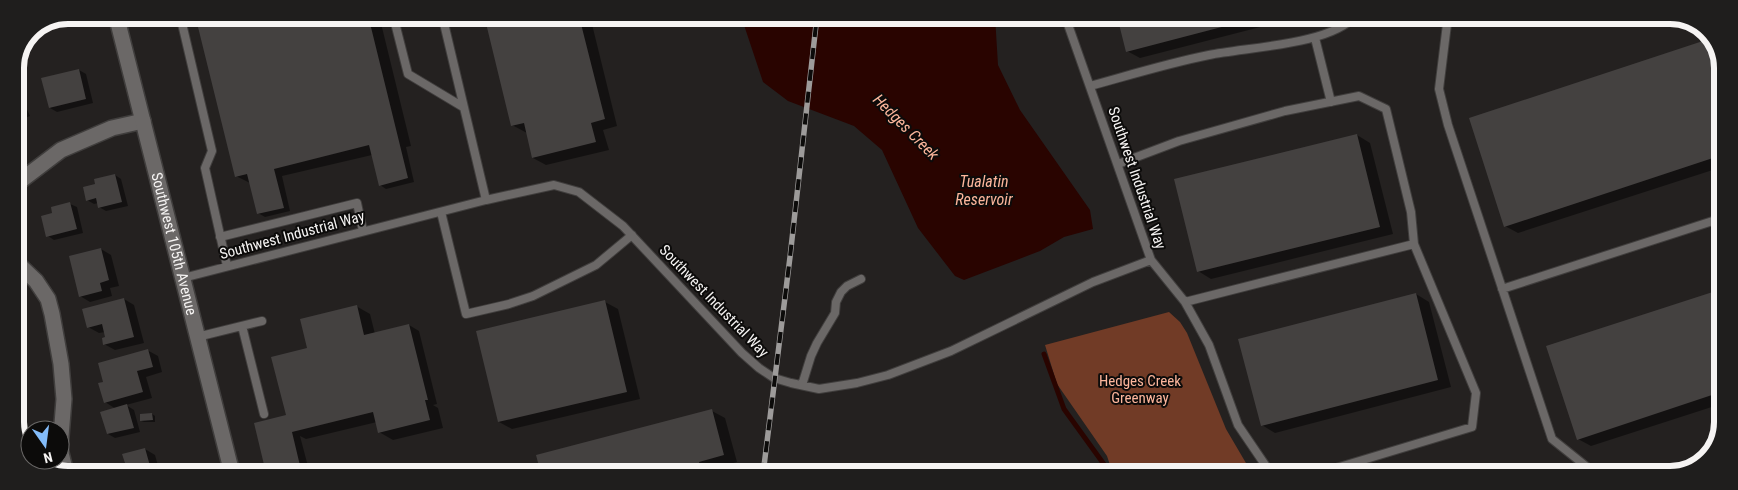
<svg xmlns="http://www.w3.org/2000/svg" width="1738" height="490" font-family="'Roboto Condensed',sans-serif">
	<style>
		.forest { fill: #713b26 }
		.water { fill: #290400 }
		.shadow { fill: #0007 }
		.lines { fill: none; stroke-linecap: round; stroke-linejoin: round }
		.stream { stroke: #290400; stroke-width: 5 }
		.building { fill: #444140 }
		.lane-casing { stroke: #403e3d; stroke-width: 10 }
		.street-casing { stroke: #403e3d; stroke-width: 18 }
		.secondary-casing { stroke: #403e3d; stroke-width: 18 }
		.lane { stroke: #6b6867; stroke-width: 8 }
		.street { stroke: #6b6867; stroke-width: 15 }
		.secondary { stroke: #6b6867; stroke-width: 15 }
		.rail-casing { stroke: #9d9b9a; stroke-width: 5.5 }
		.rail { stroke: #0c0b0a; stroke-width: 4; stroke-dasharray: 11; stroke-linecap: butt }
		.labels { text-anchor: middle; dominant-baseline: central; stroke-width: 4; stroke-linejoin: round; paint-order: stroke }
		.street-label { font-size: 15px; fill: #f6f4f3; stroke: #0c0b0a }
		.park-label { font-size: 15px; fill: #fdb69c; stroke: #0c0b0a }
		.water-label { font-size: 16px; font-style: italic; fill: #fdb69c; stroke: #0c0b0a }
		.rim { fill: none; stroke: #f6f4f3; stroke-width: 6 }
	</style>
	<rect width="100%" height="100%" fill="#242120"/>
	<path class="forest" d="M1169 312 1180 322 1187 333 1226 429 1253 475 1113 474 1107 456 1057 384 1045 345Z
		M1541 466 1545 475H1474Z"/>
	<path class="water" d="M741 16H995L998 65 1020 110 1090 210 1093 229 1064 237 1040 251 964 280 955 276 918 228 882 150 854 126 788 101 763 82Z"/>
	<path class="shadow" d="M250 15H379L411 146 406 147 414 182 386 189 380 185 372 155 282 176 290 211 265 217 258 213 250 183 236 176Z
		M485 15 590 16 617 126 603 130 609 150 546 165 533 158 527 133 512 125Z
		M1118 16H1303L1140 58 1127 51Z
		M1723 64 1722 167 1518 233 1505 226Z
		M79 70 86 74 93 103 57 112 50 108Z
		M15 91 19 98 23 101 30 116 15 122Z
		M1357 135 1370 143 1393 234 1211 279 1198 271 1175 180Z
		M115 175 121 179 128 206 106 211 99 207 98 203 94 204 87 200 97 185Z
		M70 204 77 207 83 233 54 240 48 236 54 214Z
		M101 249 111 255 119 286 110 288 112 296 90 302 80 296Z
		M1722 290 1721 404 1591 446 1578 439Z
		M1416 294 1429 302 1451 387 1275 433 1262 425Z
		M124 299 134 305 144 343 115 350 104 344 106 338 105 332 99 333 88 327Z
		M605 302 618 309 640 399 512 429 499 422Z
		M356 306 370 314 375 334 409 325 419 331 437 404 433 405 438 408 443 428 393 440 379 432 377 422 306 439 300 436 310 474 267 473 255 424 286 416 309 349Z
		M15 334 26 375 15 377Z
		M147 350 158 356 162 372 146 377 152 398 126 405 134 410 140 432 115 438 108 434 116 409 105 402V383Z
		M712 411 725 418 737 462 712 469 713 474H542Z
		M152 414 155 416V422H144L141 421Z
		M15 425 19 428 23 443 30 446V458L28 457Z
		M145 449 155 455 160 473H107L106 470 126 464Z"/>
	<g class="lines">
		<path class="stream" d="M1044 354 1064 409 1111 474"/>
	</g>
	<path class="building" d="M245 15H368L408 178 379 186 369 145 274 169 284 208 257 214 247 174 235 177 198 27Z
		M484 15 579 16 605 119 591 123 596 142 532 158 524 123 511 126Z
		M1117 16H1260V17L1126 52Z
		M1712 38 1723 64 1722 155 1504 227 1469 118Z
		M79 69 86 99 49 108 41 78Z
		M15 93 23 112 15 116Z
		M1357 134 1380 227 1197 272 1174 179Z
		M115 174 122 202 98 208 96 198 86 201 83 187 95 184 94 179Z
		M70 202 77 229 46 237 41 216 52 213 51 207Z
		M101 248 109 280 100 283 102 291 79 297 69 256Z
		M1722 289 1721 392 1577 440 1546 346Z
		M1416 293 1438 380 1261 426 1238 339Z
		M124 298 134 337 103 345 102 338 105 337 102 324 87 328 82 309Z
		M605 300 627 392 498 422 476 331Z
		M357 305 364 335 409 324 428 400H425L430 420 378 433 373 412 292 432 302 474 266 473 254 423 286 415 271 357 307 348 300 319Z
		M148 349 153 367 137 371 143 392 104 403 98 383 103 382 98 363Z
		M15 357 19 371 15 372Z
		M127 404 134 428 107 434 100 412Z
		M712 409 724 455 699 462 702 474H541L536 455Z
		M152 413 153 420 140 421V414Z
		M145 448 152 473H106L105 469 125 463 122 454Z"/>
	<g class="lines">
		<g class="lane-casing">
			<path id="lane" d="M180 15 212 151 205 168 227 266
				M393 15 408 74 463 107
				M442 15 486 200
				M1448 16 1439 89 1448 125 1552 439 1592 471 1603 472 1604 475
				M1315 38 1331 102
				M1090 86C1130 75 1169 63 1209 55 1247 47 1330 45 1355 16
				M1118 164 1179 141 1285 111 1359 96 1386 109 1411 212 1414 244
				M441 212 466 314 509 304 533 296 596 265 632 235
				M220 237 357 203 363 231
				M1151 260 1185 302 1209 345 1238 425 1272 475
				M183 278 486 200 554 185 579 192 623 226 742 353 759 368 774 378 791 383 819 389 857 383 888 375 951 351 1093 282 1151 260 1065 16
				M1502 289 1722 218
				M1185 302 1414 244 1476 393 1472 427 1313 475
				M242 326 264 414
				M197 337 262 321
				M802 385 811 356 817 343 835 313 836 302 841 292 847 286 861 279"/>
		</g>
		<g class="street-casing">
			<path id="street" d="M1449 17 1450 16
				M15 185 61 150 112 128 143 121
				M15 261 36 281 48 299 52 314 61 364 64 399 60 449 66 473"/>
		</g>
		<g class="secondary-casing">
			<g id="secondary">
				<path id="s1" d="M116 15 232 473"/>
			</g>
		</g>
		<use href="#lane" class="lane"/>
		<use href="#street" class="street"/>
		<use href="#secondary" class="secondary"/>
		<g class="rail-casing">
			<path id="rail" d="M763 474 790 257 817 16"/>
		</g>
		<use href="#rail" class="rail"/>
	</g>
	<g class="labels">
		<g class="street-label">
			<text transform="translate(1137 178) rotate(71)">Southwest Industrial Way</text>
			<text transform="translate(292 235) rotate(-15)">Southwest Industrial Way</text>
			<text stroke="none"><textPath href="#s1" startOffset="236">Southwest 105th Avenue</textPath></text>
			<text transform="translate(714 301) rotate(46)">Southwest Industrial Way</text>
		</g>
		<g class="park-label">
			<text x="1140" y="381">Hedges Creek<tspan x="1140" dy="17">Greenway</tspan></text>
		</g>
		<g class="water-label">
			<text transform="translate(906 127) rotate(45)">Hedges Creek</text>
			<text x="984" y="181">Tualatin<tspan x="984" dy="18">Reservoir</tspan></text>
		</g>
	</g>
	<path d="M0 0H1738V490H0ZM68 24H1670A44 44 0 0 1 1714 68V422A44 44 0 0 1 1670 466H68A44 44 0 0 1 24 422V68A44 44 0 0 1 68 24Z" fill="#1f1e1d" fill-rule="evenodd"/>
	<path class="rim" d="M68 24H1670A44 44 0 0 1 1714 68V422A44 44 0 0 1 1670 466H68A44 44 0 0 1 24 422V68A44 44 0 0 1 68 24Z"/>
	<g transform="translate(45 445) rotate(166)"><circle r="24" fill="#0c0b0a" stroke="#6a6867"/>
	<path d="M0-4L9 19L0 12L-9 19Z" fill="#83bcfa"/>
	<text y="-8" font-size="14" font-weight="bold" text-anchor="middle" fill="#f6f4f3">N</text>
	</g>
</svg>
